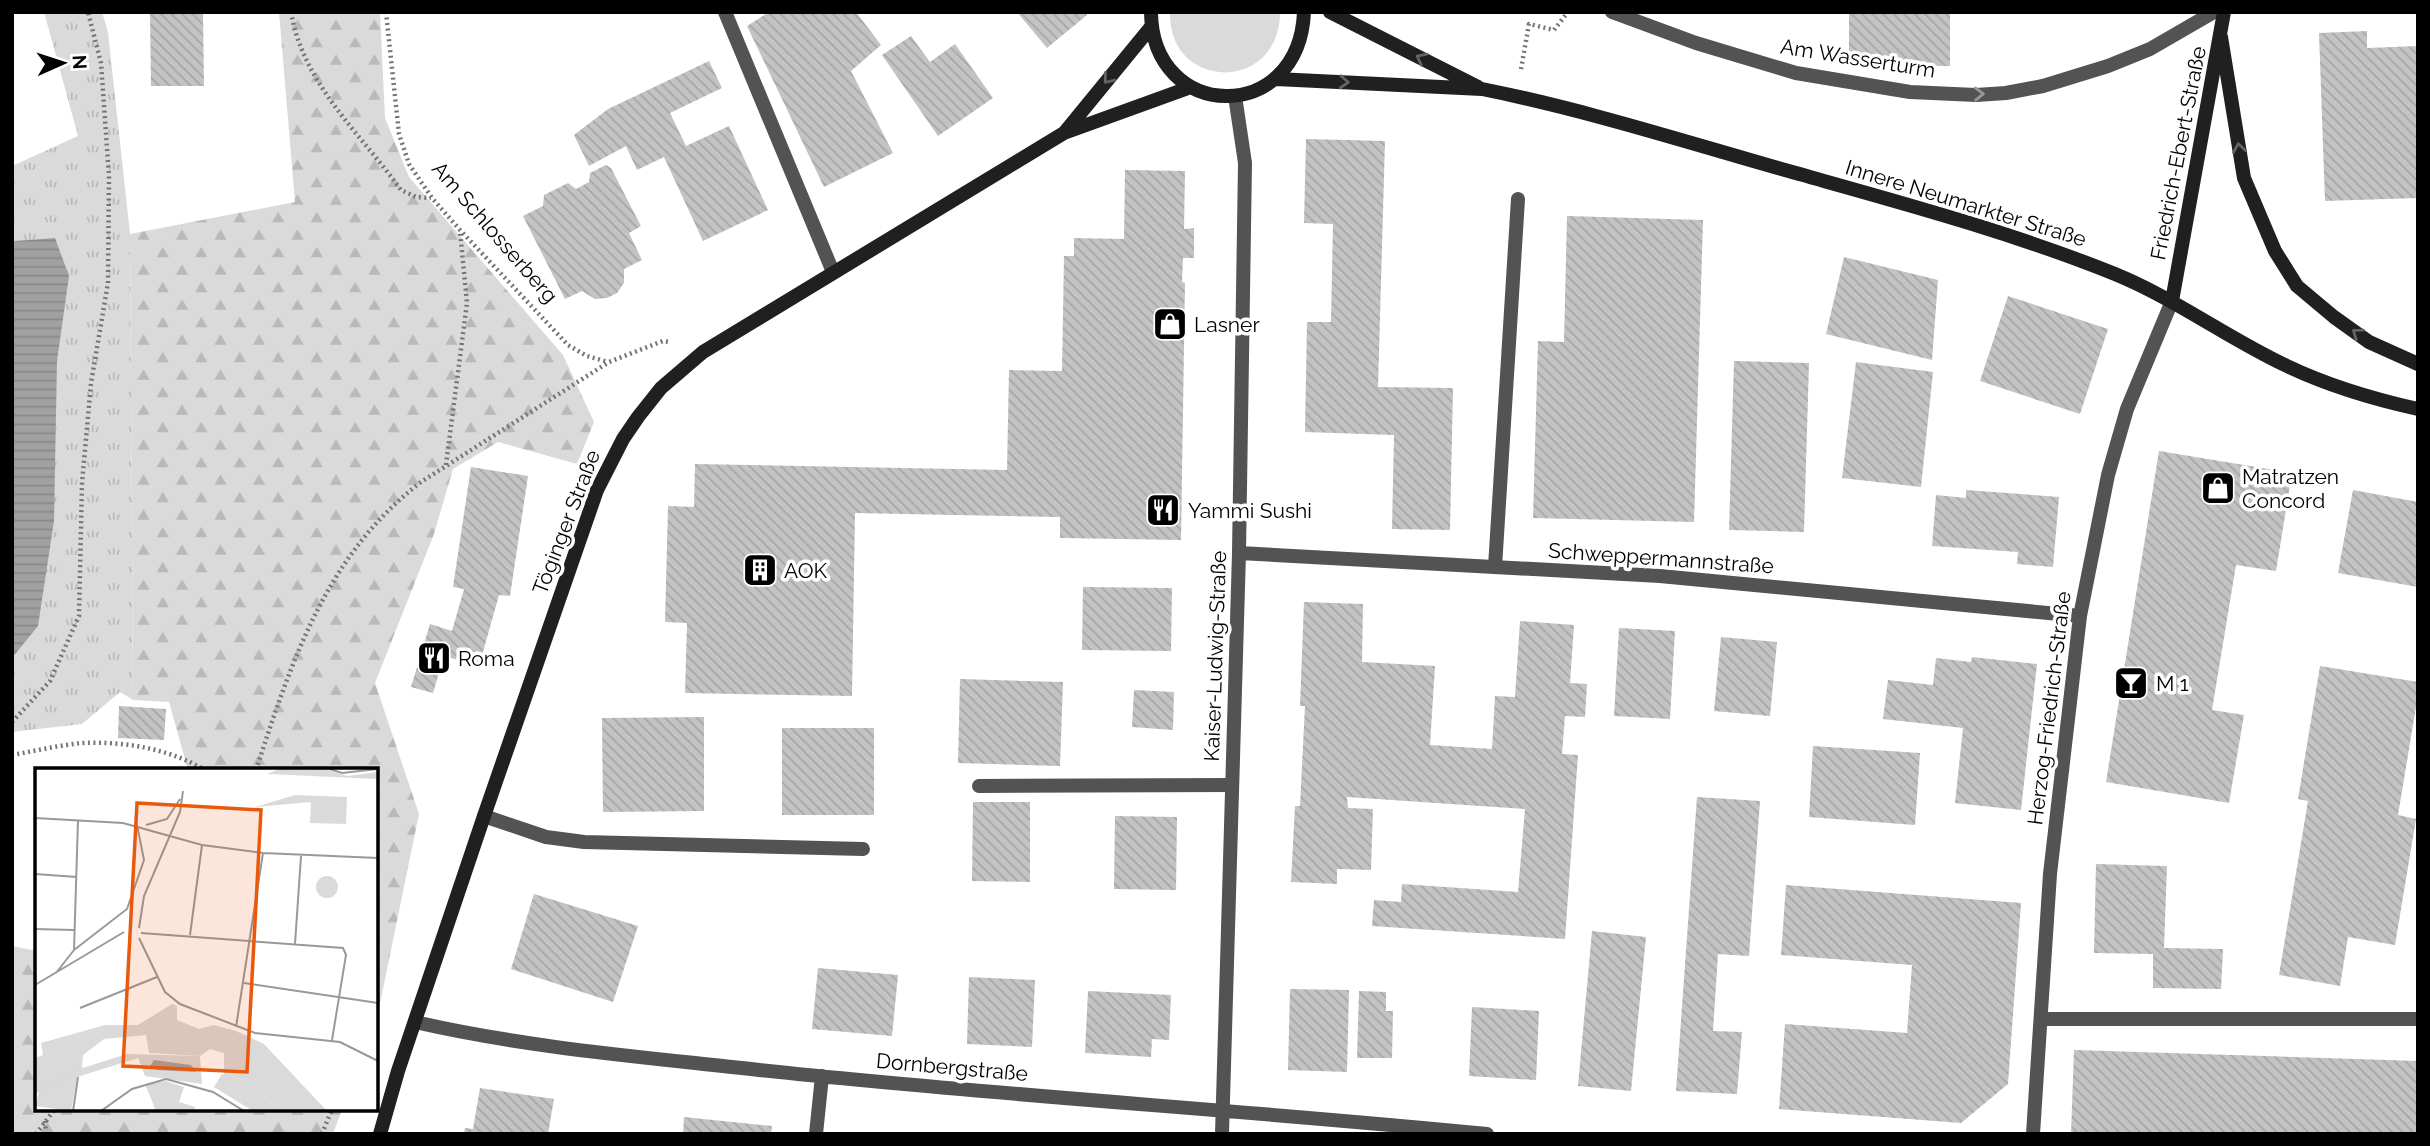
<svg xmlns="http://www.w3.org/2000/svg" width="2430" height="1146" font-family="Raleway,sans-serif">
	<style>
		.green { fill: #dadada }
		.forest { fill: url(#forest-firs) }
		.park { fill: url(#park-tufts) }
		.water { fill: url(#water-rules) }
		.building { fill: url(#building-back-hatch) }
		.lines { fill: none; stroke-linecap: round; stroke-linejoin: round }
		.path { stroke: #757575; stroke-width: 4.5; stroke-dasharray: 2 3.5; stroke-linecap: butt }
		.lane { stroke: #535353; stroke-width: 14 }
		.street { stroke: #535353; stroke-width: 14 }
		.secondary { stroke: #202020; stroke-width: 14 }
		.oneway { stroke: #636363 }
		.oneway2 { stroke: #989898 }
		.labels { text-anchor: middle; dominant-baseline: central; stroke-width: 7; stroke-linejoin: round; paint-order: stroke }
		.street-label { font-size: 21px; fill: #000; stroke: #fff }
		.poi-label { font-size: 21px; fill: #000; stroke: #fff; text-anchor: start }
		.inset-road { fill: none; stroke: #999; stroke-width: 2 }
		.view { fill: #e8590c; fill-opacity: 0.15; stroke: #e8590c; stroke-width: 3.5 }
		.inset-edge { fill: none; stroke: #000; stroke-width: 3.5 }
	</style>
	<defs>
		<pattern id="forest-firs" width="22" height="20" patternUnits="userSpaceOnUse" patternTransform="scale(1.75)"><rect width="22" height="20" fill="#dadada"/><path d="M5 1l3.5 6h-7zM16 11l3.5 6h-7z" fill="#b9b9b9"/></pattern>
		<pattern id="park-tufts" width="24" height="20" patternUnits="userSpaceOnUse" patternTransform="scale(1.75)"><rect width="24" height="20" fill="#dadada"/><path d="M3 7l-1-3M5 7V3M7 7l1-3M15 17l-1-3M17 17v-4M19 17l1-3" fill="none" stroke="#b9b9b9"/></pattern>
		<pattern id="water-rules" width="6" height="5" patternUnits="userSpaceOnUse" patternTransform="scale(1.75)"><rect width="6" height="5" fill="#a1a1a1"/><path d="M0 2.5h6" fill="none" stroke="#898989"/></pattern>
		<pattern id="building-back-hatch" width="6" height="6" patternUnits="userSpaceOnUse" patternTransform="scale(1.75)"><rect width="6" height="6" fill="#c3c3c3"/><path d="M-1 5l2 2M0 0l6 6M5-1l2 2" fill="none" stroke="#a6a6a6"/></pattern>
	</defs>
	<rect width="100%" height="100%" fill="#fff"/>
	<path class="green" d="M1280 12C1280 93 1168 92 1170 12Z"/>
	<path class="forest" d="M279 12H380L385 118 409 177 563 355 594 422 577 464 498 442 453 469 434 534 375 683 419 814 376 1023V770H188L169 702 133 700 130 234 295 202Z
		M12 946 37 951V1109H342L333 1134H12Z"/>
	<path class="park" d="M44 12H102L108 32 130 234 133 700 120 692 82 724 12 732V166L78 136Z"/>
	<path class="water" d="M55 238 69 276 57 361 54 521 38 626 12 658V244L15 241Z"/>
	<path class="building" d="M150 12H203L204 86H151Z
		M769 12H856L881 45 851 71 893 153 824 187 747 26Z
		M1017 12H1085L1087 15 1047 48Z
		M1849 12H1950V66H1849Z
		M2367 31V48L2418 46V198L2325 201 2319 33Z
		M911 36 930 62 955 44 993 98 938 136 882 55Z
		M709 61 722 88 670 113 686 146 729 126 768 210 703 241 664 157 637 170 626 146 589 166 574 135 608 109Z
		M1306 139 1385 141 1378 387 1453 388 1450 530 1392 529 1394 435 1305 432 1307 322H1331L1333 224 1304 223Z
		M606 165 611 168 641 226 629 233 642 260 624 269V283L617 293 607 298 595 299 582 291 565 299 523 216 543 206 544 195 568 183 576 189 589 182 590 173Z
		M1125 170 1185 171 1184 229 1194 228V258H1183L1182 282 1185 283 1181 540 1060 538V517L855 513 852 696 685 693 687 623 665 622 668 506 694 507 695 464 1007 470 1009 370 1062 371 1064 256H1074V238L1124 239Z
		M1567 216 1703 220 1694 522 1533 518 1538 341 1564 342Z
		M1844 257 1938 280 1932 360 1826 334Z
		M2008 296 2108 329 2080 414 1980 381Z
		M1734 361 1809 363 1804 532 1729 530Z
		M1856 362 1933 372 1921 487 1842 478Z
		M2159 451 2292 473 2276 571 2236 565 2212 710 2244 715 2229 803 2106 782Z
		M471 467 528 476 510 596 499 595 479 666 444 656 433 693 411 687 430 624 452 631 464 589 453 587Z
		M1966 490 2059 497 2053 567 2017 564 2018 552 1932 546 1936 495 1966 498Z
		M2353 490 2418 502V587L2338 573Z
		M1083 587 1172 588 1171 651 1082 650Z
		M1304 602 1363 604 1362 662 1435 666 1430 745 1492 749 1495 696 1515 697 1520 621 1574 625 1570 683 1587 684 1585 717 1565 716 1562 754 1578 755 1565 939 1372 926 1374 900 1401 902 1402 884 1518 892 1525 809 1347 797 1348 808 1373 809 1371 870 1337 869V884L1291 882 1295 806H1300L1305 706H1300Z
		M1619 628 1675 631 1670 719 1614 716Z
		M1721 637 1777 642 1770 716 1714 711Z
		M1972 657 2037 664 2021 810 1955 803 1963 728 1883 719 1888 680 1933 685 1936 658 1971 662Z
		M2320 666 2418 682V695L2398 815 2416 819 2395 945 2348 937 2340 986 2279 975 2308 801 2298 799Z
		M960 679 1063 682 1060 766 958 763Z
		M1134 690 1174 692 1173 730 1132 727Z
		M119 706 166 709 164 740 118 738Z
		M704 717V811L603 812 602 718Z
		M782 728H874V815H782Z
		M1813 746 1920 753 1915 825 1809 817Z
		M1697 797 1760 801 1749 956 1718 954 1713 1031 1742 1032 1737 1094 1676 1091Z
		M973 802H1030V882L972 881Z
		M1115 816 1177 817 1176 890 1114 889Z
		M2096 864 2167 866 2164 948 2223 949 2221 989 2153 988V954L2094 953Z
		M1786 885 2021 903 2008 1084 1961 1123 1779 1109 1785 1024 1907 1033 1912 965 1781 955Z
		M534 894 638 926 613 1002 511 969Z
		M1592 931 1646 937 1631 1091 1578 1086Z
		M818 968 898 975 892 1036 812 1029Z
		M969 977 1035 980 1032 1047 967 1044Z
		M1290 989 1349 990 1347 1072 1288 1070Z
		M1088 991 1171 995 1169 1040 1152 1039 1151 1057 1085 1053Z
		M1359 991 1386 992V1011H1393L1392 1058H1357Z
		M1472 1007 1539 1011 1536 1080 1469 1076Z
		M2074 1050 2418 1061V1134H2071Z
		M480 1088 554 1099 548 1134H464L465 1128 473 1129Z
		M684 1117 772 1126 771 1134H683Z"/>
	<g class="lines">
		<path class="path" d="M291 12C303 84 360 133 401 190L416 197 431 198
			M386 12 399 134 409 164 432 198 460 230 568 345 587 356 608 362
			M1521 69 1529 24 1554 30 1568 12
			M446 465 467 303 460 231
			M12 722 50 681 79 616 82 483 91 383 108 283 109 176 101 63 88 12
			M12 755C35 751 60 745 83 743 124 741 170 749 205 770
			M256 770C292 660 326 555 421 482L609 362 663 341 670 342
			M45 1121 46 1134
			M36 1134 55 1109
			M322 1134 332 1109"/>
		<path class="lane" d="M1495 567 1518 199
			M979 786 1232 785
			M484 816 546 837 584 842 863 849
			M2041 1019H2418"/>
		<path class="street" d="M725 12 833 272
			M1612 12 1696 43 1796 73 1910 92 1976 95 2006 93 2043 86 2108 66 2150 49 2214 12
			M1239 553 1660 576 2080 616
			M415 1022C528 1048 644 1057 759 1070 1001 1096 1245 1110 1487 1134
			M816 1134 822 1076
			M1222 1134 1239 553 1245 163 1235 96
			M2033 1134 2050 874 2080 616 2108 475 2127 409 2172 301"/>
		<path class="secondary" d="M1151 12C1152 122 1299 126 1304 12
			M1330 12 1478 87
			M2221 37 2244 178 2275 251 2297 286 2334 317 2369 342 2418 364
			M1276 79 1482 89C1582 109 1680 140 1778 168 1891 200 2006 230 2115 274 2176 299 2229 339 2287 366 2329 386 2373 399 2418 409
			M1065 132 1151 27
			M2172 301 2224 12
			M380 1134 398 1071 484 816 597 490 623 439 638 417 661 388 703 352 1064 133 1191 87"/>
	</g>
	<defs><path id="oneway-chevron" d="M-2-3.5L2.5 0L-2 3.5" fill="none" stroke-width="1.6" stroke-linecap="round" stroke-linejoin="round" transform="scale(1.75)"/></defs>
	<g class="oneway">
		<use href="#oneway-chevron" transform="translate(1421 58) rotate(-153)"/>
		<use href="#oneway-chevron" transform="translate(1108 79) rotate(129)"/>
		<use href="#oneway-chevron" transform="translate(1344 82) rotate(3)"/>
		<use href="#oneway-chevron" transform="translate(2239 148) rotate(-99)"/>
		<use href="#oneway-chevron" transform="translate(2357 333) rotate(-144)"/>
	</g>
	<use class="oneway2" href="#oneway-chevron" transform="translate(1979 94) rotate(-1)"/>
	<defs>
		<g id="shop-square" transform="scale(1.75)"><rect x="-9" y="-9" width="18" height="18" rx="4" fill="#000" stroke="#fff"/><path d="M-5-2.5h2.3a2.7 3.5 0 0 1 5.4 0H5L5.5 6h-11ZM-1.5-2.5h3a1.5 2.3 0 0 0-3 0Z" fill="#fff"/></g>
		<g id="restaurant-square" transform="scale(1.75)"><rect x="-9" y="-9" width="18" height="18" rx="4" fill="#000" stroke="#fff"/><path d="M-5-6h1v4h1v-4h1v4h1v-4h1v5L-1.5 .5V6h-2V.5L-5-1ZM5-6V6H3V1.5H1.5Q1.5-4 5-6Z" fill="#fff"/></g>
		<g id="building-square" transform="scale(1.75)"><rect x="-9" y="-9" width="18" height="18" rx="4" fill="#000" stroke="#fff"/><path d="M-4-6H4V6H1V3H-1V6H-4ZM-2.5-4.3h1.7v1.8h-1.7ZM.8-4.3h1.7v1.8H.8ZM-2.5-1h1.7V.8h-1.7ZM.8-1h1.7V.8H.8Z" fill="#fff"/></g>
		<g id="bar-square" transform="scale(1.75)"><rect x="-9" y="-9" width="18" height="18" rx="4" fill="#000" stroke="#fff"/><path d="M-6-5H6L.8 .8V4.5H3.5V6h-7V4.5H-.8V.8Z" fill="#fff"/></g>
	</defs>
	<g fill-rule="evenodd">
		<use href="#shop-square" x="1170" y="324"/>
		<use href="#shop-square" x="2218" y="488"/>
		<use href="#restaurant-square" x="1163" y="510"/>
		<use href="#building-square" x="760" y="570"/>
		<use href="#restaurant-square" x="434" y="658"/>
		<use href="#bar-square" x="2131" y="683"/>
	</g>
	<g class="labels">
		<g class="street-label">
			<text transform="translate(1858 58) rotate(9)">Am Wasserturm</text>
			<text transform="translate(2178 153) rotate(-79)">Friedrich-Ebert-Straße</text>
			<text transform="translate(1966 203) rotate(17)">Innere Neumarkter Straße</text>
			<text transform="translate(495 232) rotate(49)">Am Schlosserberg</text>
			<text transform="translate(566 522) rotate(-69)">Töginger Straße</text>
			<text transform="translate(1661 558) rotate(4)">Schweppermannstraße</text>
			<text transform="translate(1215 656) rotate(-88)">Kaiser-Ludwig-Straße</text>
			<text transform="translate(2049 708) rotate(-83)">Herzog-Friedrich-Straße</text>
			<text transform="translate(952 1067) rotate(5)">Dornbergstraße</text>
		</g>
		<g class="poi-label">
			<text x="1194" y="324">Lasner</text>
			<text x="2242" y="476">Matratzen<tspan x="2242" dy="24">Concord</tspan></text>
			<text x="1188" y="510">Yammi Sushi</text>
			<text x="784" y="570">AOK</text>
			<text x="458" y="658">Roma</text>
			<text x="2156" y="683">M 1</text>
		</g>
	</g>
	<g transform="translate(35 768)">
		<rect width="343" height="343" fill="#fff"/>
		<path d="M281 119a11 11 0 1 1 22 0a11 11 0 1 1-22 0ZM131 313 149 319 144 334 160 339 159 343H121L110 316Z" fill="#dadada"/>
		<path d="M247 0H285L312 8 343 4V11L232 6ZM260 27 312 29 311 56 275 55 276 34 220 39ZM137 236 142 238V252L164 261 179 257 201 263 229 276 292 343H247L209 312 189 307V285L175 281 165 288 114 285 111 267 69 271 48 287 47 301 0 326V290L8 287 6 275 70 257H103Z" fill="#dadada"/>
		<path d="M92 286 165 288 167 316 110 308 103 290 42 309 36 343 0 338 5 321 41 302ZM187 306 209 312 247 343H218L179 319Z" fill="#dadada"/>
		<path d="M119 292 156 297 161 304 122 302 115 298Z" fill="#a1a1a1"/>
		<path class="inset-road" d="M291 0 307 5 343 1M0 50 88 55 167 77 228 85 343 90M111 57 132 51 145 31M0 106 42 109M104 160 109 128 145 44 148 23M0 161 39 162M106 165 308 180 311 187 297 272M155 167 167 77M104 170 130 224 145 236 220 265 305 274 343 293M260 176 266 88M39 182 92 141 109 92 102 57M21 205 39 182 43 52M209 215 343 235M0 217 89 164M45 240 122 209M201 259 228 85M38 343 43 309M66 343 97 321 131 311 178 324 209 343"/>
		<path class="view" d="M102 35 226 42 212 304 88 298Z"/>
		<rect width="343" height="343" class="inset-edge"/>
	</g>
	<rect width="2430" height="1146" fill="none" stroke="#000000" stroke-width="28"/>
	<g transform="translate(63 63) rotate(87)" stroke="#ffffff" stroke-width="5" paint-order="stroke">
	<path d="M0-5L12 26L0 18L-12 26Z" fill="#000000"/>
	<text y="-10" font-size="19" font-weight="bold" text-anchor="middle" fill="#000000">N</text>
	</g>
</svg>
